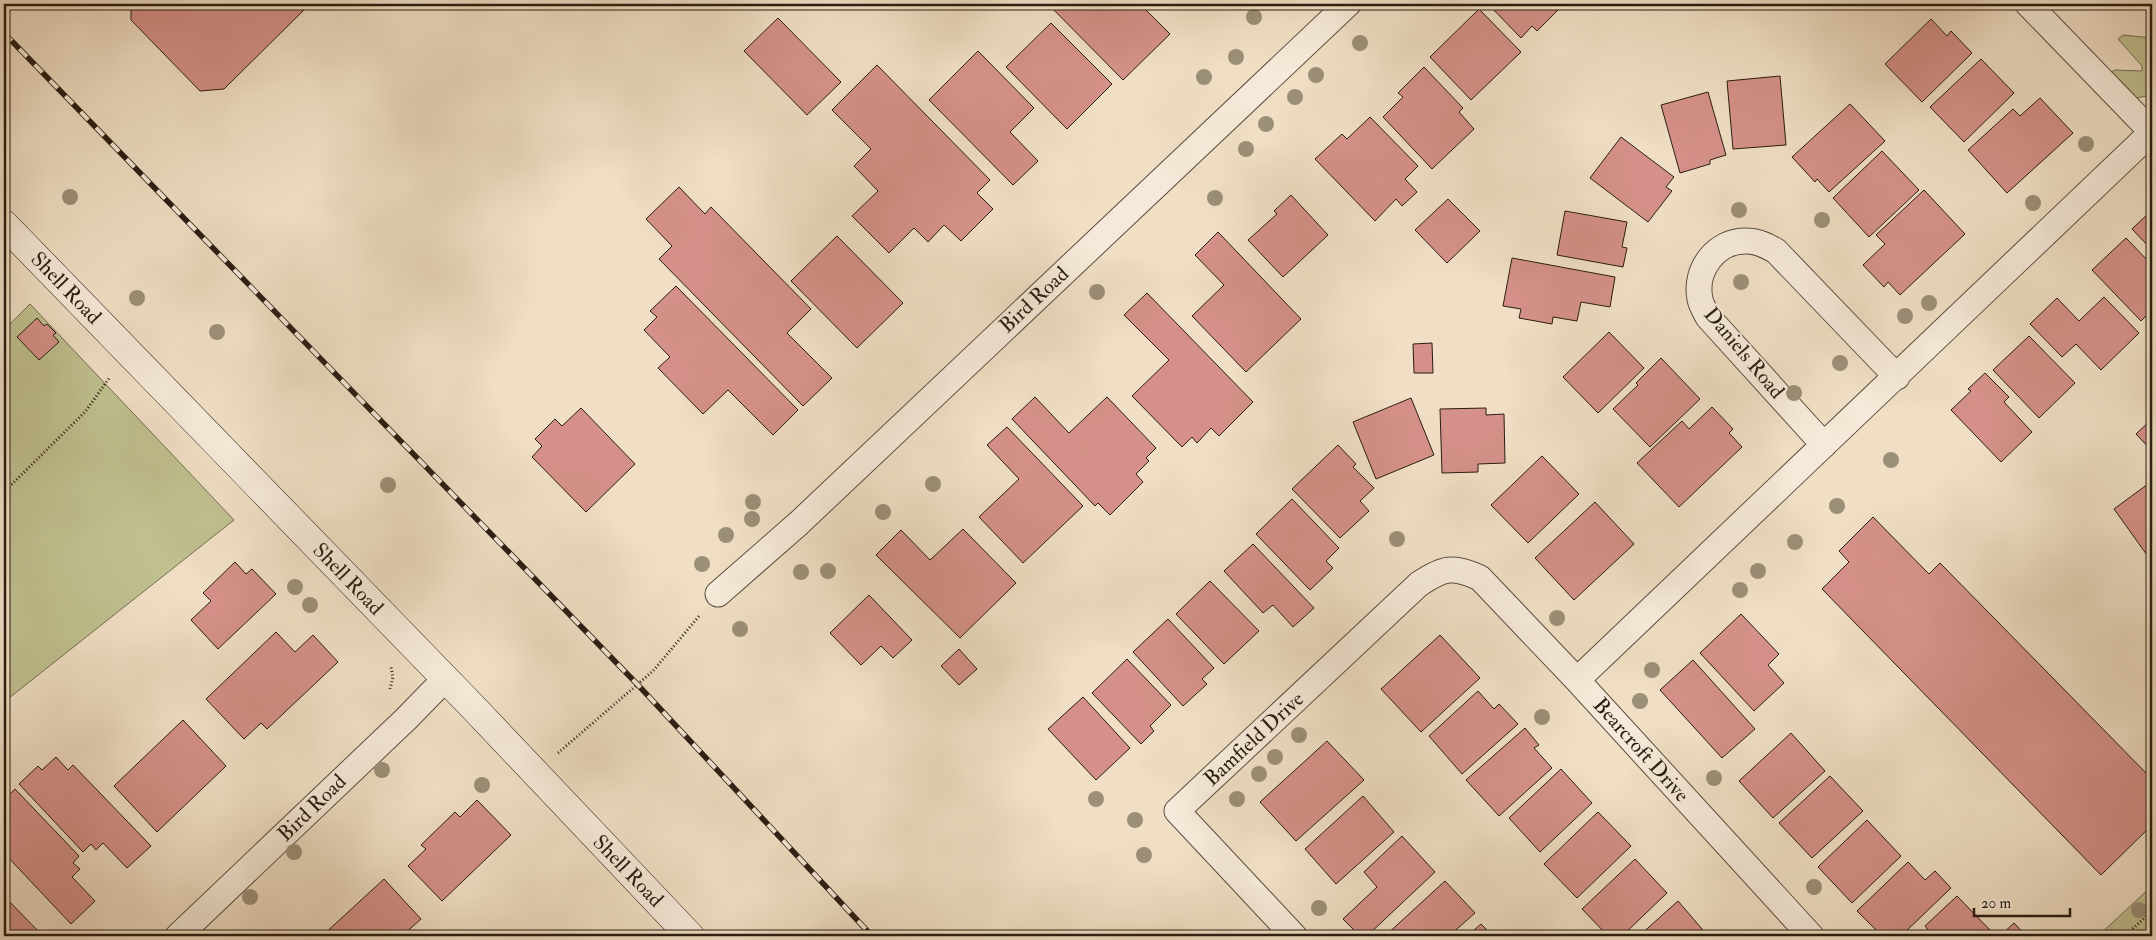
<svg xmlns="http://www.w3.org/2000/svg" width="2156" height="940" font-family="'IM FELL Double Pica',serif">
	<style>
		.green { fill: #c0c090; stroke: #746e51 }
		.building { fill: #d59189; stroke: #291d12 }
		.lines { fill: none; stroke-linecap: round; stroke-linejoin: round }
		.minor-casing { stroke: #5b4e3f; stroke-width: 27 }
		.secondary-casing { stroke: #291d12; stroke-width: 29 }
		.path { stroke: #291d12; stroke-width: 3; stroke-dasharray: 1 2.5; stroke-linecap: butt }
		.minor { stroke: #f5ead9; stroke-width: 25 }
		.secondary { stroke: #f5ead9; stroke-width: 28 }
		.rail-casing { stroke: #291d12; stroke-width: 5.5 }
		.rail { stroke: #f5ead9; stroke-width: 4; stroke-dasharray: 11; stroke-linecap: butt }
		.tree { fill: #9b8f77 }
		.labels { text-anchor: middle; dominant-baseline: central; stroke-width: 4; stroke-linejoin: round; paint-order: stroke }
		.street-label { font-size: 21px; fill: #291d12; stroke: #f5ead9 }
	</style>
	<rect width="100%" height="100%" fill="#f0dfc5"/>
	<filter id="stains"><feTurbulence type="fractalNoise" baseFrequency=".004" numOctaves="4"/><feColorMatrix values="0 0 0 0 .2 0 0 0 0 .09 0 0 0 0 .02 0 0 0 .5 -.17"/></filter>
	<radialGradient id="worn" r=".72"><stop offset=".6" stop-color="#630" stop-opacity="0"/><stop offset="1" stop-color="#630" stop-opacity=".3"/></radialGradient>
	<path class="green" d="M2123 35 2152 38V95L2136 98 2109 73 2115 70 2142 71V66L2118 39Z
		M30 304 234 520 4 702V330Z
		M2152 886V936H2098Z"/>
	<path class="building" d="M131 4H310L224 89 200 91 131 20Z
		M1048 4H1140L1170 34 1123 80Z
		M1488 4H1564L1537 31 1532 26 1521 38Z
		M1863 4H1921V7Z
		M1479 9 1521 52 1471 100 1430 57Z
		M778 18 841 82 807 115 744 51Z
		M1931 19 1947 36 1951 31 1972 53 1922 102 1885 64Z
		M1051 23 1112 84 1067 129 1006 67Z
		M978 51 1034 108 1010 132 1038 161 1013 185 929 100Z
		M1981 59 2014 93 1964 142 1930 107Z
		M877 65 990 180 977 193 993 209 961 241 944 225 928 242 914 228 889 253 852 216 878 191 854 166 871 149 832 110Z
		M1424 67 1463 108 1459 112 1474 129 1432 169 1383 117 1403 97 1398 93Z
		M1780 76 1786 145 1733 149 1727 81Z
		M1708 92 1726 155 1710 160V164L1680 173 1661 105Z
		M2040 98 2073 133 2007 193 1968 150 2013 109 2020 116Z
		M1850 104 1885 141 1829 192 1817 179 1815 182 1792 157Z
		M1370 117 1418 166 1405 179 1417 192 1402 206 1396 199 1375 221 1315 159 1342 134 1347 139Z
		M1621 137 1674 177 1666 187 1672 191 1648 222 1590 178Z
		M1882 151 1919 190 1869 237 1833 198Z
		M679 187 705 214 711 207 811 309 787 333 832 378 803 406 659 259 672 246 646 219Z
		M1924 190 1965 234 1900 295 1888 282 1884 287 1863 265 1885 244 1876 235Z
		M1291 195 1328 235 1283 277 1248 240 1277 214 1274 211Z
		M1448 199 1480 231 1447 263 1415 230Z
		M2152 210V250L2132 229Z
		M1565 211 1627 222 1622 247 1627 248 1623 267 1557 255Z
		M1218 232 1301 319 1246 372 1192 316 1224 285 1195 255Z
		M837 236 903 303 857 348 791 281Z
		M2126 238 2152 265V310L2141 321 2092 270Z
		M1512 258 1615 277 1610 307 1581 302 1577 321 1553 317 1552 324 1519 318 1521 309 1503 306Z
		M676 286 798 410 773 435 728 390 703 414 658 368 670 357 644 330 657 317 650 311Z
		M1147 293 1253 402 1219 436 1211 428 1197 443 1192 437 1182 447 1132 396 1169 360 1124 315Z
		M2104 297 2139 333 2101 370 2076 344 2062 357 2030 324 2057 298 2079 321Z
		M37 318 44 326 47 324 56 333 53 335 59 342 39 360 17 337Z
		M1609 332 1644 368 1598 413 1563 377Z
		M2029 336 2075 383 2039 418 1993 370Z
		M1432 343 1433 373H1414L1413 344Z
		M1661 358 1700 399 1650 447 1613 409 1638 385 1636 383Z
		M1985 373 2009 397 2004 402 2032 432 2001 462 1951 410 1971 391 1968 389Z
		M1035 397 1069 433 1107 397 1156 448 1146 458 1149 461 1136 474 1143 482 1110 515 1098 503 1095 506 1012 419Z
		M1411 398 1434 455 1376 479 1353 422Z
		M1712 407 1733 429 1729 433 1742 447 1679 507 1637 463 1682 421 1689 429Z
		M581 408 635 464 586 512 532 457 542 446 535 439 555 419 562 426Z
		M1486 408V415L1504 414 1505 463 1478 464V472L1442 473 1440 409Z
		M2152 419V451L2136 434Z
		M1007 427 1083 506 1023 563 979 517 1019 479 987 445Z
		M1338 445 1356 464 1353 467 1374 488 1360 501 1369 511 1340 538 1292 489Z
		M1542 456 1579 494 1528 543 1491 505Z
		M2152 481V562L2114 509Z
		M1292 499 1339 548 1326 561 1333 568 1310 590 1256 534Z
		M1595 502 1634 544 1574 600 1535 558Z
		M1873 517 1929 574 1940 563 2152 779V825L2101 875 1822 589 1849 562 1839 551Z
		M963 529 1016 583 960 638 876 555 901 530 930 560Z
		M1253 544 1314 608 1293 627 1273 605 1263 613 1224 571Z
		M235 562 246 574 252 569 276 594 218 649 191 620 211 601 203 593Z
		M1210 581 1259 631 1224 664 1176 614Z
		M869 595 912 640 893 658 881 646 861 665 830 633Z
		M1741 614 1779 654 1768 665 1784 683 1754 711 1700 653Z
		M1168 619 1214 668 1202 679 1207 684 1183 706 1133 652Z
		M276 632 295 652 313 635 338 662 267 729 261 723 244 739 206 699Z
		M1440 635 1480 678 1421 732 1381 689Z
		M959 649 977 669 959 685 941 666Z
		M1127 659 1171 705 1150 726 1154 731 1141 744 1092 693Z
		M1693 660 1755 729 1722 758 1660 690Z
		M1478 691 1494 709 1499 704 1518 724 1462 774 1429 736Z
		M1083 697 1130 748 1096 780 1048 729Z
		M183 720 226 766 157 832 114 786Z
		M1525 728 1539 745 1534 748 1552 768 1499 816 1466 780Z
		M1791 733 1825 771 1773 818 1739 781Z
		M1327 741 1364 780 1296 841 1260 802Z
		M56 757 68 770 73 765 151 846 127 868 103 843 96 850 91 844 83 852 19 784 38 766 42 770Z
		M1561 769 1592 803 1540 852 1509 818Z
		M1830 776 1863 811 1812 858 1779 823Z
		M15 789 79 856 73 863 80 869 72 877 95 901 71 924 4 853V800Z
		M1363 796 1394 832 1336 884 1305 849Z
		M477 800 511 835 442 901 408 866 426 849 421 845 455 812 460 817Z
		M1598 812 1631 846 1577 898 1544 864Z
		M1867 820 1901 856 1852 903 1818 867Z
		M1402 836 1435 872 1367 936H1360L1343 919 1377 887 1364 872Z
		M1635 859 1667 893 1622 936H1608L1582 909Z
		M1908 862 1925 880 1935 871 1951 888 1901 936H1882L1857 911Z
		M384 879 421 919 402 936H322Z
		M1445 881 1475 913 1449 936H1385Z
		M4 896 43 936H4Z
		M1957 896 1990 930 1984 936H1933L1925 926Z
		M1678 901 1708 936H1639Z
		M2014 923 2026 936H2000Z
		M1481 924 1493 936H1467Z"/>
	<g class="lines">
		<g class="minor-casing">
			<path id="minor" d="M2028 4 2152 132
				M1824 445 1708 317C1705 311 1701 305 1700 299 1694 270 1716 240 1747 241 1758 241 1767 246 1776 251L1897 377
				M718 594 799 523 1348 4
				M1577 680 2152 132
				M178 936 406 719 445 679
				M1294 936 1177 811 1419 584C1443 568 1453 565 1480 578L1577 680 1811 936"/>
		</g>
		<g class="secondary-casing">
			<path id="secondary" d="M4 224 471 705 690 936"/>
		</g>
		<path class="path" d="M4 492 85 412 110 377
			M390 689 393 677 391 667
			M558 753 653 671 700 615
			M2125 936 2152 911"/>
		<use href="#minor" class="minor"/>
		<use href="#secondary" class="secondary"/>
		<g class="rail-casing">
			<path id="rail" d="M4 33 638 685 872 936"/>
		</g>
		<use href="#rail" class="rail"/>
	</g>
	<g class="tree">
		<circle cx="1254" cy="17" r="8"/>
		<circle cx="1360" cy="43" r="8"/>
		<circle cx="1236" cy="57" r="8"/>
		<circle cx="1316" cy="75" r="8"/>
		<circle cx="1204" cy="77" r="8"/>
		<circle cx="1295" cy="97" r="8"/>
		<circle cx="1266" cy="124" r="8"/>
		<circle cx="2086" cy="144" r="8"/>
		<circle cx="1246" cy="149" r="8"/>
		<circle cx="70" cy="197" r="8"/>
		<circle cx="1215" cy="198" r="8"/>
		<circle cx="2033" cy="203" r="8"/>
		<circle cx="1739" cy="210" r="8"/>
		<circle cx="1822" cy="220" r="8"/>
		<circle cx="1741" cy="282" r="8"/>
		<circle cx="1097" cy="292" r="8"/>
		<circle cx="137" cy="298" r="8"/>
		<circle cx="1929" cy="303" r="8"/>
		<circle cx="1905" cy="316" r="8"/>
		<circle cx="217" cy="332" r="8"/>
		<circle cx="1840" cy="363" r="8"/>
		<circle cx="1794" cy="393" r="8"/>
		<circle cx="1891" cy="460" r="8"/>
		<circle cx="933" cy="484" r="8"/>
		<circle cx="388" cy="485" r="8"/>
		<circle cx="753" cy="502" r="8"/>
		<circle cx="1837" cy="506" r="8"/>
		<circle cx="883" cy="512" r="8"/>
		<circle cx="752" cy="519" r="8"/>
		<circle cx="726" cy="535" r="8"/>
		<circle cx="1397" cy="539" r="8"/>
		<circle cx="1795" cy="542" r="8"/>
		<circle cx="702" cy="564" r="8"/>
		<circle cx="828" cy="571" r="8"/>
		<circle cx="1758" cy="571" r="8"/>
		<circle cx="801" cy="572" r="8"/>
		<circle cx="295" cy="587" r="8"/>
		<circle cx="1740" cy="590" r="8"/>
		<circle cx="310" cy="605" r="8"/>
		<circle cx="1557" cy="618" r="8"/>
		<circle cx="740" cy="629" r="8"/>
		<circle cx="1652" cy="670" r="8"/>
		<circle cx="1640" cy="701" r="8"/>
		<circle cx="1542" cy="717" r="8"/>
		<circle cx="1299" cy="735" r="8"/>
		<circle cx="1275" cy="757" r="8"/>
		<circle cx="382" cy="770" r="8"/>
		<circle cx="1259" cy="774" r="8"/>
		<circle cx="1714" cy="778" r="8"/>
		<circle cx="482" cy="785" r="8"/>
		<circle cx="1096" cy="799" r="8"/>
		<circle cx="1237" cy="799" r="8"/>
		<circle cx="1135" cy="820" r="8"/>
		<circle cx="294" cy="852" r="8"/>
		<circle cx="1144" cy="855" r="8"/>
		<circle cx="1814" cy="887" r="8"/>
		<circle cx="250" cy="897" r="8"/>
		<circle cx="1319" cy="908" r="8"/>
		<circle cx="2139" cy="910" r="8"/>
	</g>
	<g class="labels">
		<g class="street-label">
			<text transform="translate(66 288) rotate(46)">Shell Road</text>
			<text transform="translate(1034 300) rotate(-43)">Bird Road</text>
			<text transform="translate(1744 353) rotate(50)">Daniels Road</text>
			<text transform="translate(348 579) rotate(46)">Shell Road</text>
			<text transform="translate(1254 739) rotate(-43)">Bamfield Drive</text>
			<text transform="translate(1641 750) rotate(48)">Bearcroft Drive</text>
			<text transform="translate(312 808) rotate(-44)">Bird Road</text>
			<text transform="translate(628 871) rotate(46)">Shell Road</text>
		</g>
	</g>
	<rect width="2156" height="940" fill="none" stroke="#f0dfc5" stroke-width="20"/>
	<rect x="5" y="5" width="2146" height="930" fill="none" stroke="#291d12" stroke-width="2.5"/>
	<rect x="10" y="10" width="2136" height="920" fill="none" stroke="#291d12"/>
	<path d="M1974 908v8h96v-8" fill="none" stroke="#291d12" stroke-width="2.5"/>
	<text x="1981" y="908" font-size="15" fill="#291d12" stroke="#f5ead9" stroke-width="4" paint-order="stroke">20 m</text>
	<rect width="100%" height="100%" filter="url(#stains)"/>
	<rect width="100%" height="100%" fill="url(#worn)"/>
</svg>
